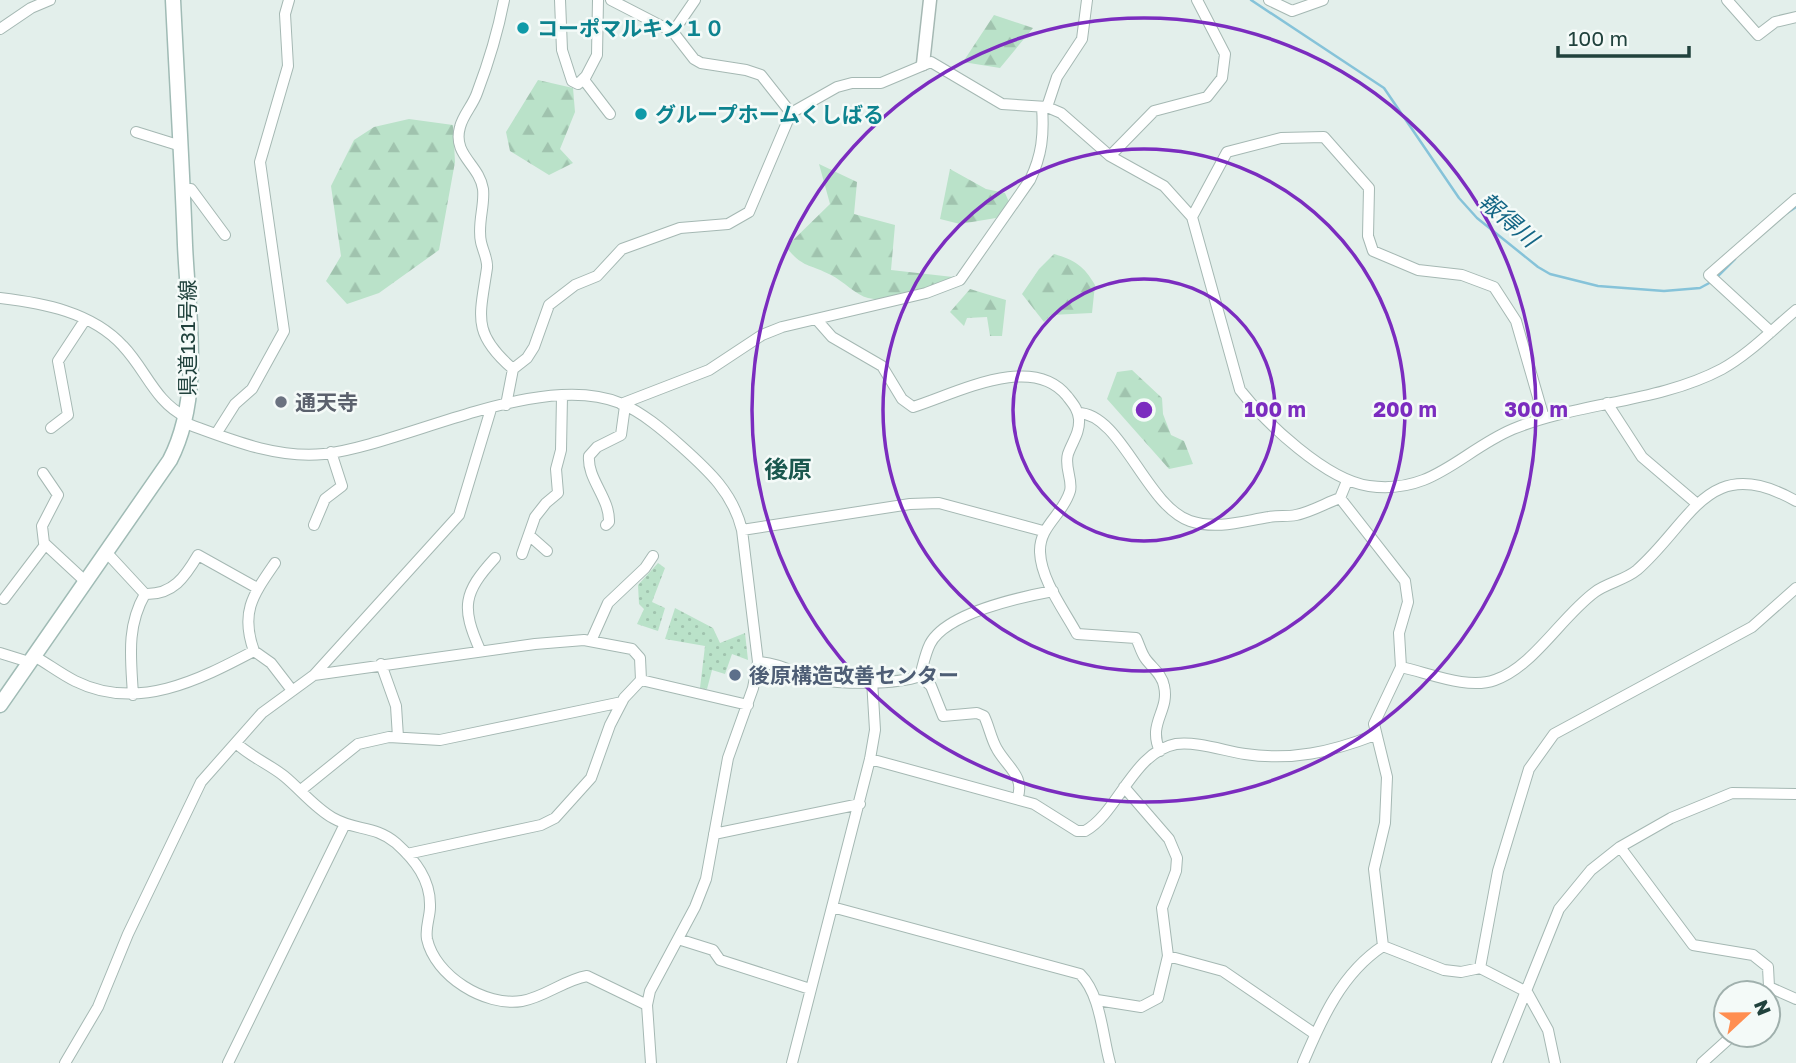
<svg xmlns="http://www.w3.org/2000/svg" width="1796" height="1063" font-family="'Golos Text','Noto Sans JP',sans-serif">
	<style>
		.grass { fill: url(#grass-dots) }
		.forest { fill: url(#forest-firs) }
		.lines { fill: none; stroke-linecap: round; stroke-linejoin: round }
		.stream { stroke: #86c3d9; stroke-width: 2.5 }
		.minor-casing { stroke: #a5b8b3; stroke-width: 12 }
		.tertiary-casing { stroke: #a5b8b3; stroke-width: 15 }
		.secondary-casing { stroke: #a0bbb5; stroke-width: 17 }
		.minor { stroke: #fff; stroke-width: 10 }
		.tertiary { stroke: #fff; stroke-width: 12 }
		.secondary { stroke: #fff; stroke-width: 14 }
		.ring { fill: none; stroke: #7b2cbf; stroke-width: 3.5 }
		.culture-dot { fill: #0f9aa8; stroke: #f4faf8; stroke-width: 2.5 }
		.worship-dot { fill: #6b7280; stroke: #f4faf8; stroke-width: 2.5 }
		.service-dot { fill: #5c6f8a; stroke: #f4faf8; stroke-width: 2.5 }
		.labels { text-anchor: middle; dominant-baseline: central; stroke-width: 5; stroke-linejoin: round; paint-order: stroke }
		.culture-label { font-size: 21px; font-weight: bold; fill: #0d838f; stroke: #f4faf8; text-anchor: start }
		.street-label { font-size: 21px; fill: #21423d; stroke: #f4faf8 }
		.worship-label { font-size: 21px; font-weight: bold; fill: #5b616d; stroke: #f4faf8; text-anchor: start }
		.service-label { font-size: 21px; font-weight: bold; fill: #4e5e75; stroke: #f4faf8; text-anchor: start }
		.water-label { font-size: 23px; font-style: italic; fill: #146685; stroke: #f4faf8 }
		.quarter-label { font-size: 24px; font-weight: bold; fill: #1a574e; stroke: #f4faf8 }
		.centre { fill: #7b2cbf; stroke: #f4faf8; stroke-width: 3.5 }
		.ring-label { font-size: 21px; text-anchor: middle; font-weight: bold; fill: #7b2cbf; stroke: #f4faf8; stroke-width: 5; stroke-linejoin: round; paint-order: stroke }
	</style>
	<defs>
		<pattern id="grass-dots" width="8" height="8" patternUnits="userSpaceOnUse" patternTransform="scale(1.75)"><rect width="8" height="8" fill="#bae2c9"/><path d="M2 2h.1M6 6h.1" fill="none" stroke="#a0c3ae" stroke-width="1.8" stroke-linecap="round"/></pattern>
		<pattern id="forest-firs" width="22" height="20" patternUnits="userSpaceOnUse" patternTransform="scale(1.75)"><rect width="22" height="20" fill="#bae2c9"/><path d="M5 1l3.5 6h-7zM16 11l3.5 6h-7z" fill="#a0c3ae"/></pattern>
	</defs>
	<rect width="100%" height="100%" fill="#e3efeb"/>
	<path class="grass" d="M658 563 665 568 652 602 665 608 658 631 637 624 644 609 639 604 638 585Z
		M675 608 713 628 720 643 745 633 748 660 732 654 725 674 712 670 707 689 700 688 705 646 665 639Z"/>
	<path class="forest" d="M994 15 1033 28 1000 68 963 62Z
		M538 80 573 88 575 112 560 149 573 163 549 175 510 151 506 132Z
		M409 119 453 125 455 162 439 250 379 293 347 304 326 281 341 256 331 186 354 140 374 127Z
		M819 164 857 182 854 214 895 225 891 270 953 277C929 287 895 304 868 298 856 295 843 281 831 275 808 263 804 269 786 247L830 204Z
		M950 169 986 189 1005 193 1009 202 996 218 960 224 940 219Z
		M1054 254C1075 260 1084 266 1095 285L1092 313 1051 315 1044 322 1022 294 1039 269Z
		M970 289 1006 300 1002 336H990L987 317 967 318 964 326 950 312Z
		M1132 370 1162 398 1163 414 1171 435 1184 441 1193 464 1169 469 1107 399 1117 372Z"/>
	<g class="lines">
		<path class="stream" d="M1251 0 1384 88 1459 198 1477 218 1538 267 1550 274 1598 286 1664 291 1700 288 1713 281
			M1784 215 1796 207
			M1717 277 1735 259"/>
		<g class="minor-casing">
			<path id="minor" d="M504 0C498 31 488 64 477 93 473 105 463 115 460 127 452 155 479 164 483 189 485 206 477 224 481 242 483 251 488 260 487 268 480 316 471 333 513 369
				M560 0 562 50 572 81 578 84 586 76
				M598 0 597 55 584 80 610 114
				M611 0 673 32 694 59 701 63 746 70 761 75 791 113
				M1269 0 1292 11 1323 0
				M1727 0 1758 35 1775 22 1796 17
				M0 29 31 8 50 0
				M673 32 695 0
				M1047 107 1057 77 1082 39 1087 0
				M136 132 181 146
				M1110 156 1154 111 1207 97 1222 78 1225 54 1197 0
				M183 189H191L225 235
				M1192 217 1227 152 1281 138 1324 137 1369 188 1368 236 1373 251 1418 270 1462 275 1494 287 1516 321 1544 418
				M0 298C43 303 92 312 123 346 146 370 155 402 186 417
				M817 320 832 337 882 366 902 399 913 407C955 394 1032 352 1067 396 1073 404 1078 409 1079 419 1080 433 1072 442 1068 454 1064 467 1073 480 1070 491 1063 515 1039 526 1040 552 1041 580 1064 610 1077 634L1136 638C1139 644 1141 652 1145 658 1152 668 1162 674 1164 686 1170 711 1147 723 1160 751
				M1771 332 1709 275 1796 199
				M1607 403 1642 457 1696 503
				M621 404 709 370 762 335 782 327 926 293 960 280 1030 180C1042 155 1044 135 1042 107
				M506 405 513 369 527 358 534 347 549 305 575 285 597 276 622 249 680 228 728 224 749 212 791 113 837 87 852 83H881L931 62 1002 104 1047 107 1061 113 1110 156 1164 186 1192 217 1240 390C1266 423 1326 480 1369 486 1433 495 1461 451 1513 429 1579 402 1658 403 1722 369 1749 354 1772 330 1796 310
				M1078 413C1121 413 1146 506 1190 521 1217 530 1243 521 1269 517 1278 515 1287 517 1296 515 1311 512 1326 503 1340 498
				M185 423C229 439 276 459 324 454 406 444 540 370 620 403 642 412 663 430 681 446 709 471 733 493 742 530L758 662 753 688 728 758 706 879 695 907 650 991 647 1005 651 1063
				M51 428 68 415 58 361 85 320
				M216 434 235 404 252 389 284 331 260 162 288 66 285 14 289 0
				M43 473 58 495 42 526 44 543 86 582
				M1347 481 1340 498 1405 581 1408 602 1399 633 1401 667 1374 724 1387 777 1385 823 1374 869 1383 946
				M314 525 325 499 342 486 331 452
				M606 525 609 522C610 498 587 479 589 456L597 447 621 435 625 406
				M742 530 910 504 939 503 1043 531
				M530 536 547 551
				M107 553 145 594C173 595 185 577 198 555L257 588
				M522 554 535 517 546 503 558 493 556 469 561 450 562 396
				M4 599 45 545
				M591 641 608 603 645 568 653 556
				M480 650C461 607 463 593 495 558
				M254 651C240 612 253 595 275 563
				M0 653 29 662
				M34 656C48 664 61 674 75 681 137 712 199 680 254 651L271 663 291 689
				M758 662C779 663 796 674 816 679 842 684 895 685 920 676
				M381 664 396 706 398 737
				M1401 667C1429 673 1468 690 1495 680 1533 667 1562 616 1595 592 1607 583 1625 580 1637 570 1692 522 1708 451 1796 501
				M314 675 535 644 584 640 632 649 640 658 641 680 624 698 610 725 591 778 555 818 541 825 407 854
				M920 676 931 686 943 716 977 713 984 716C989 726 991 739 997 749 1007 767 1026 777 1017 799
				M920 676C923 666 925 654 930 644 946 613 1021 597 1053 591
				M641 680 748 705
				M133 695C131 659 126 627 145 594
				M236 743C251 757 269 764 284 776 300 789 315 808 333 818 355 831 375 825 396 843 415 860 431 880 430 907 430 917 425 928 427 939 435 976 485 1007 522 1001 545 997 564 980 587 976L647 1005
				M870 759 1034 804 1077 831H1085C1118 813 1133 752 1176 744 1196 741 1225 751 1245 754 1292 761 1331 752 1375 735
				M301 790 358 744 389 737 440 740 622 702
				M714 834 860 804
				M1620 847 1693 945 1753 955 1768 967 1769 987 1766 993
				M832 907 1080 974C1101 995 1102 1034 1110 1063
				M678 939 713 950 720 960 810 989
				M1383 946 1444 970 1461 972 1480 968 1527 992 1548 1030 1555 1063
				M1168 956 1223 971 1315 1034
				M1480 968 1498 871 1529 769 1554 734 1752 627 1796 588
				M1769 987 1796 999
				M1097 1000 1141 1007 1158 998 1168 956 1162 908 1176 871 1177 858 1169 839 1124 787
				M65 1063 98 1007 128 934 201 782 262 713 314 675 459 515 491 409
				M228 1063 345 824
				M792 1063 870 759 875 730 872 680
				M1303 1063C1322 1018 1342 973 1383 946
				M1497 1063 1559 909 1591 870 1620 847 1671 818 1732 793 1796 794
				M1702 1063 1733 1035"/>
		</g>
		<g class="tertiary-casing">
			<path id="tertiary" d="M923 64 930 0"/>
		</g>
		<g class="secondary-casing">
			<path id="secondary" d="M0 705 170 460C203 396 188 315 185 245 182 163 177 82 173 0"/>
		</g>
		<use href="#minor" class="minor"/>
		<use href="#tertiary" class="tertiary"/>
		<use href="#secondary" class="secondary"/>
	</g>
	<g class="ring">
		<circle cx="1144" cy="410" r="131"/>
		<circle cx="1144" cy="410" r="261"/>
		<circle cx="1144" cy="410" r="392"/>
	</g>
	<g class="culture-dot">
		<circle cx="523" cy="28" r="7"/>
		<circle cx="641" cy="114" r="7"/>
	</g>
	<circle class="worship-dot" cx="281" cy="402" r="7"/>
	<circle class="service-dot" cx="735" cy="675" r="7"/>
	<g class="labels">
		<g class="culture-label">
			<text x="537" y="28">コーポマルキン１０</text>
			<text x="655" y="114">グループホームくしばる</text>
		</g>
		<g class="street-label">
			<text transform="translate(187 338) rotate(-90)">県道131号線</text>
		</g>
		<g class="worship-label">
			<text x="295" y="402">通天寺</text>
		</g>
		<g class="service-label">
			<text x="749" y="675">後原構造改善センター</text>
		</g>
		<g class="water-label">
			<text transform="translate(1509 219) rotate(41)">報得川</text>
		</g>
		<g class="quarter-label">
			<text x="788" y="468">後原</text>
		</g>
	</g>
	<circle cx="1144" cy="410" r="10" class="centre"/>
	<g class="ring-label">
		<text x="1275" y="417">100 m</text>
		<text x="1405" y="417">200 m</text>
		<text x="1536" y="417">300 m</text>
	</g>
	<g transform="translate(1747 1014) rotate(68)"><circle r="33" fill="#f4faf8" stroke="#a0b0ad" stroke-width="2"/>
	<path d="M0-5L12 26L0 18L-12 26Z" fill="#ff8e51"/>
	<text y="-10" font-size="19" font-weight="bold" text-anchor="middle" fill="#21423d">N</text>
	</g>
	<path d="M1558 46v10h131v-10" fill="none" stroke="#21423d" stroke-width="3.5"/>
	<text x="1568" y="46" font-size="21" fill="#21423d" stroke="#f4faf8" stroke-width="5" paint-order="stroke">100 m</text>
</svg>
